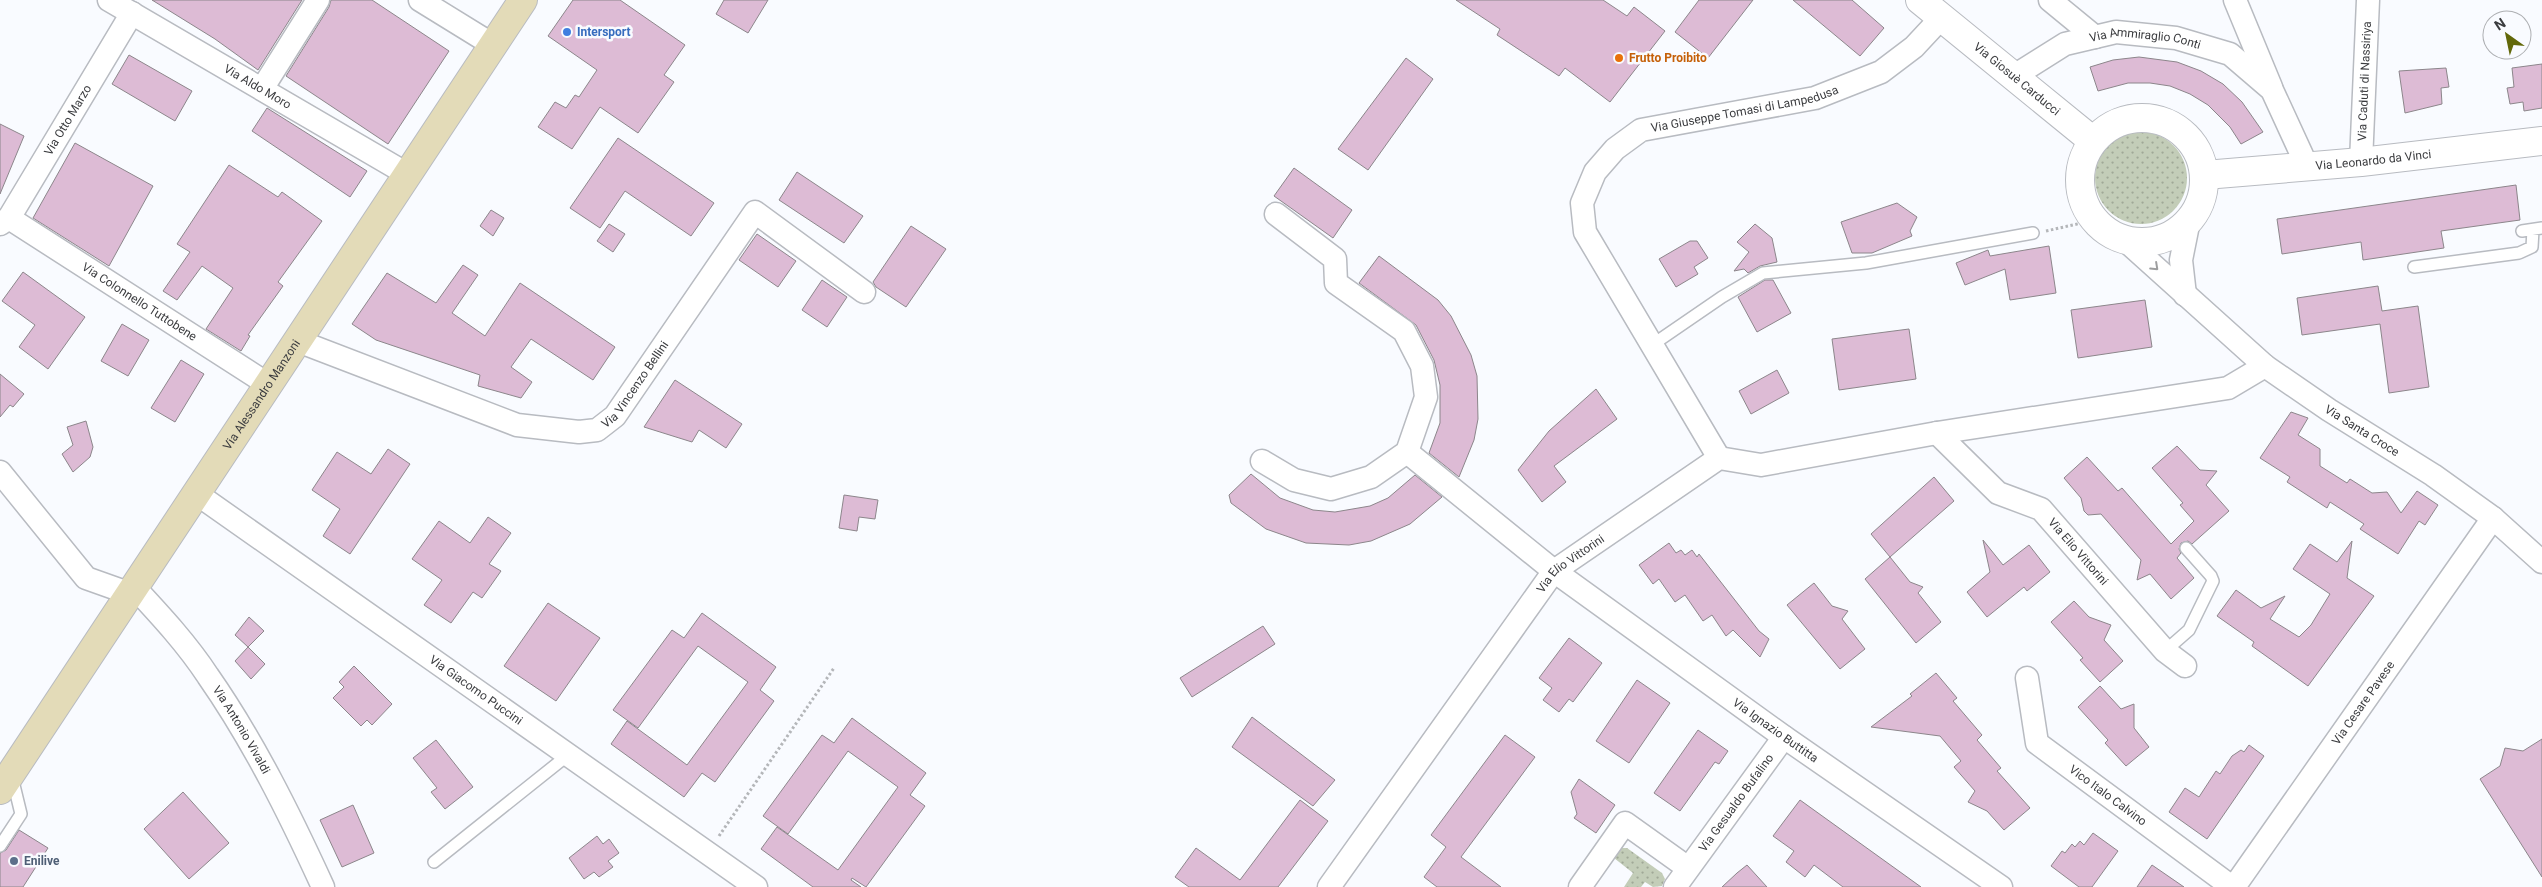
<svg xmlns="http://www.w3.org/2000/svg" width="2542" height="887" font-family="Roboto,sans-serif">
	<style>
		.grass { fill: url(#grass-dots) }
		.building { fill: #ddbbd5; stroke: #8c868b }
		.lines { fill: none; stroke-linecap: round; stroke-linejoin: round }
		.service-casing { stroke: #b8bbc1; stroke-width: 14 }
		.minor-casing { stroke: #b8bbc1; stroke-width: 25 }
		.tertiary-casing { stroke: #b8bbc1; stroke-width: 30 }
		.secondary-casing { stroke: #b8bbc1; stroke-width: 30 }
		.path { stroke: #b4b6b9; stroke-width: 3; stroke-dasharray: 2.5 2.5; stroke-linecap: butt }
		.service { stroke: #fff; stroke-width: 11 }
		.minor { stroke: #fff; stroke-width: 22 }
		.tertiary { stroke: #fff; stroke-width: 28 }
		.secondary { stroke: #e3dbb8; stroke-width: 28 }
		.oneway { stroke: #9d9e9f }
		.shop-dot { fill: #3f7fe0; stroke: #f9fbff; stroke-width: 2 }
		.food-dot { fill: #e8710a; stroke: #f9fbff; stroke-width: 2 }
		.service-dot { fill: #5c6f8a; stroke: #f9fbff; stroke-width: 2 }
		.labels { text-anchor: middle; dominant-baseline: central; stroke-width: 5; stroke-linejoin: round; paint-order: stroke }
		.shop-label { font-size: 12px; font-weight: bold; fill: #366cbe; stroke: #f9fbff; text-anchor: start }
		.street-label { font-size: 12px; fill: #3b3c3f; stroke: #f9fbff }
		.food-label { font-size: 12px; font-weight: bold; fill: #c56008; stroke: #f9fbff; text-anchor: start }
		.service-label { font-size: 12px; font-weight: bold; fill: #4e5e75; stroke: #f9fbff; text-anchor: start }
	</style>
	<defs>
		<pattern id="grass-dots" width="8" height="8" patternUnits="userSpaceOnUse" patternTransform="scale(1.25)"><rect width="8" height="8" fill="#c3cdb8"/><path d="M2 2h.1M6 6h.1" fill="none" stroke="#a0a897" stroke-width="1.8" stroke-linecap="round"/></pattern>
	</defs>
	<rect width="100%" height="100%" fill="#f9fbff"/>
	<path class="grass" d="M2095 178a46 46 0 1 1 92 0a46 46 0 1 1-92 0Z
		M1621 848H1627L1662 873 1665 879 1662 886 1653 887 1645 882 1641 887H1624L1633 873 1614 858Z"/>
	<path class="building" d="M152 0H302L258 70 215 39Z
		M331 0H372L449 51 388 144 286 76 329 7Z
		M573 0H620L685 45 664 75 674 82 638 133 600 107 572 149 538 127 555 102 566 108 575 95 579 97 597 70 548 36Z
		M724 0H768L748 33 716 14Z
		M1456 0H1603L1627 16 1634 7 1665 31 1610 102 1565 68 1559 76 1497 35 1500 29Z
		M1699 0H1753L1708 58 1675 32Z
		M1793 0H1852L1884 28 1860 56Z
		M129 55 192 91 175 121 112 84Z
		M2139 57 2177 62 2201 71 2223 84 2242 102 2263 132 2241 144 2230 127 2208 105 2190 94 2170 86 2150 83H2128L2098 91 2090 67 2113 60Z
		M1406 58 1433 79 1368 170 1338 149Z
		M2542 64V108L2524 111 2523 102 2510 104 2507 88 2514 87 2512 68Z
		M2446 68 2449 87 2441 88 2442 104 2405 113 2399 71Z
		M267 108 367 171 350 197 252 131Z
		M0 124 24 136 0 194Z
		M618 138 714 203 691 236 625 191 600 228 570 208Z
		M75 143 153 186 109 266 33 218Z
		M229 165 278 197 282 192 322 221 278 282 283 286 248 335 250 336 241 351 206 329 233 288 202 266 177 300 163 291 190 252 177 244Z
		M1294 168 1352 210 1333 238 1274 196Z
		M797 172 863 216 844 243 779 200Z
		M2516 185 2520 220 2441 231 2444 248 2363 260 2361 242 2282 254 2277 219Z
		M1897 203 1917 217 1910 231 1912 236 1872 253H1852L1841 222Z
		M491 210 504 218 493 236 480 226Z
		M609 224 625 234 613 252 597 241Z
		M1755 224 1772 238 1777 262 1760 266 1748 273 1744 269 1734 271 1749 252 1737 242Z
		M911 226 946 249 906 307 876 287 873 282Z
		M757 234 796 261 778 287 739 260Z
		M1690 241H1697L1708 258 1694 267 1698 274 1676 287 1659 259Z
		M2049 246 2056 293 2010 300 2005 269 1965 285 1956 263 1988 250 1990 256Z
		M1379 256 1438 300 1451 316 1471 355 1477 376 1478 419 1474 440 1459 477 1429 453 1440 423V385L1434 360 1416 325 1359 283Z
		M463 265 478 275 452 313 485 336 520 283 615 347 593 380 531 339 511 367 532 382 521 398 478 386 480 375 376 340 352 324 387 273 436 303Z
		M23 272 85 317 48 369 19 347 35 325 2 301Z
		M822 280 847 297 827 327 802 310Z
		M1765 280H1773L1791 313 1757 332 1738 297Z
		M2378 286 2382 311 2418 306 2429 387 2389 393 2380 324 2302 335 2297 298Z
		M2145 300 2152 347 2078 358 2071 310Z
		M122 324 149 340 128 376 101 361Z
		M1909 329 1916 379 1839 390 1832 339Z
		M181 360 204 374 175 422 151 408Z
		M1777 370 1789 393 1751 414 1739 391Z
		M0 374 24 394 13 407 10 405 0 417Z
		M675 380 742 424 726 448 699 430 692 442 644 427Z
		M1596 389 1617 419 1554 466 1566 482 1542 502 1518 470 1549 431Z
		M2291 412 2308 418 2298 435 2320 449V466L2347 483 2350 479 2372 493 2387 492 2401 513 2417 491 2438 505 2425 525 2419 521 2398 554 2360 529 2364 524 2330 502 2327 508 2287 482 2290 477 2260 458Z
		M86 421 93 447 90 457 73 472 62 454 73 445 67 427Z
		M2177 446 2200 470 2217 471 2206 485 2229 511 2192 544 2188 541 2181 543 2179 549 2181 553 2177 558 2194 578 2171 599 2150 574 2137 580 2141 560 2101 514 2088 515 2084 511 2081 498 2064 478 2087 457 2118 491 2122 488 2171 544 2194 521 2180 505 2183 503 2152 468Z
		M388 449 410 464 350 554 323 536 340 509 312 490 337 452 371 474Z
		M1251 474 1280 498 1313 510 1335 512 1370 506 1388 498 1415 475 1442 497 1410 524 1371 541 1349 545 1306 543 1266 529 1231 503 1229 495Z
		M1934 477 1954 501 1890 557 1871 534Z
		M844 495 878 500 875 519 859 517 857 531 839 528Z
		M488 517 511 533 489 564 501 571 482 598 473 592 451 623 424 605 442 580 412 559 439 521 470 543Z
		M1983 540 2003 565 2029 545 2050 572 2027 591 2024 587 1987 617 1967 592 1990 572Z
		M2352 541 2347 578 2374 596 2308 686 2252 646 2254 642 2217 616 2236 590 2261 608 2285 596 2270 619 2299 637 2311 625 2330 594 2293 569 2310 544 2337 562Z
		M1669 543 1676 553 1681 550 1685 555 1692 550 1697 557 1699 554 1759 631 1769 639 1760 657 1733 630 1726 636 1712 615 1703 621 1685 595 1675 602 1659 579 1653 584 1639 565Z
		M1890 557 1910 582 1923 587 1918 593 1941 622 1916 643 1865 579Z
		M1814 583 1832 606 1848 611 1842 619 1865 649 1840 669 1787 605Z
		M2074 601 2089 617 2111 625 2104 640 2123 661 2100 682 2080 660 2083 658 2051 622Z
		M548 603 600 638 556 701 504 666Z
		M702 613 776 667 760 690 774 701 715 782 702 773 684 797 611 744 627 721 687 765 748 682 698 646 638 728 613 710 672 630 684 638Z
		M249 617 264 631 248 647 265 664 251 679 235 661 248 647 235 635Z
		M1263 626 1275 644 1192 697 1180 678Z
		M1569 638 1602 663 1573 702 1569 699 1559 712 1543 700 1552 688 1539 678Z
		M354 666 392 704 372 725 367 720 361 726 333 698 344 687 339 682Z
		M1936 673 1957 698 1953 701 1982 735 1977 740 2001 768 1997 771 2030 808 2004 830 1987 811 1968 802 1975 791 1954 767 1961 761 1940 736 1871 727 1912 696 1910 694Z
		M1637 680 1670 703 1629 763 1596 741Z
		M2100 686 2121 709 2134 704V728L2149 747 2126 766 2105 743 2108 740 2078 707Z
		M1252 717 1335 780 1313 806 1232 747Z
		M852 718 926 773 910 795 925 806 866 887 852 878 851 880 861 887H813L761 849 777 827 838 870 898 787 848 751 788 834 763 816 822 735 834 743Z
		M1698 730 1728 751 1719 764 1715 762 1680 811 1654 793Z
		M1505 735 1535 757 1461 857 1501 887H1437L1424 877 1446 847 1431 835Z
		M2542 739V877L2480 779 2500 766 2505 748 2523 751Z
		M436 740 473 787 445 809 431 792 437 788 413 758Z
		M2249 745 2264 756 2207 839 2169 812 2185 788 2199 797 2216 771 2220 774 2232 756 2241 750 2244 752Z
		M1579 779 1615 805 1596 833 1574 818 1577 814 1571 792Z
		M183 792 229 843 189 879 144 829Z
		M1300 800 1328 821 1278 887H1189L1175 877 1196 848 1240 880Z
		M1800 800 1896 869 1921 887H1843L1814 865 1805 877 1786 862 1794 851 1773 836Z
		M353 805 374 853 342 867 320 820Z
		M19 830 48 848 23 887H0V853L6 850Z
		M2093 833 2118 851 2092 887H2079L2051 866 2062 851 2065 853 2072 844 2075 847 2080 841 2084 845Z
		M597 836 603 844 609 839 619 853 608 861 613 867 599 877 594 872 584 879 569 858Z
		M1747 865 1767 887H1722L1737 873Z
		M2152 865 2184 887H2137Z"/>
	<g class="lines">
		<g class="service-casing">
			<path id="service" d="M2522 231 2542 228
				M2414 267 2519 253 2532 247 2533 230
				M1652 345 1722 297 1763 273 1866 263 2033 233
				M2165 651 2189 630 2213 581 2211 576 2186 548
				M0 846 21 814 12 777
				M434 862 568 755"/>
		</g>
		<g class="minor-casing">
			<g id="minor">
				<path id="s1" d="M109 0 407 174"/>
				<path d="M420 0 493 45"/>
				<path d="M2050 0 2095 37"/>
				<path d="M2235 0 2271 87"/>
				<path id="s2" d="M2014 76 2065 44 2116 32 2176 38 2230 54 2272 90 2307 166"/>
				<path d="M262 89 318 0"/>
				<path id="s3" d="M2361 162 2368 0"/>
				<path id="s4" d="M9 218 269 385"/>
				<path id="s5" d="M0 224 9 218 132 13"/>
				<path id="s6" d="M2125 240 2265 366 2329 410 2433 475 2493 518 2542 562"/>
				<path d="M2185 295 2181 260 2189 220"/>
				<path id="s7" d="M298 341 517 425 579 432 597 430 615 416 755 212 864 292"/>
				<path id="s8" d="M1937 433 1998 493 2041 509 2165 651 2185 666"/>
				<path id="s9" d="M1407 452 1554 571 1784 737 2001 887"/>
				<path id="s10" d="M1719 458 1585 232 1582 203 1595 172 1615 149 1641 130 1815 98 1881 72 1914 47 1942 17"/>
				<path d="M1262 461 1294 480 1331 489 1371 477 1407 452 1426 397 1422 366 1404 331 1336 283 1335 259 1276 214"/>
				<path d="M0 472 86 578 131 594"/>
				<path id="s11" d="M197 494 756 887"/>
				<path id="s12" d="M135 588C161 616 187 644 208 676 254 742 290 815 323 887"/>
				<path id="s13" d="M2027 678 2037 743 2232 887"/>
				<path id="s14" d="M1329 887 1554 571 1719 458 1761 465 1937 433 2228 388 2265 366"/>
				<path d="M1580 887 1625 823 1688 868"/>
				<path id="s15" d="M1675 887 1784 737"/>
				<path id="s16" d="M2234 887 2493 518"/>
			</g>
		</g>
		<g class="tertiary-casing">
			<g id="tertiary">
				<path id="s17" d="M1920 0 2093 141"/>
				<circle cx="2142" cy="180" r="62"/>
				<path id="s18" d="M2205 175 2361 162 2542 141"/>
			</g>
		</g>
		<g class="secondary-casing">
			<g id="secondary">
				<path id="s19" d="M0 790 523 0"/>
			</g>
		</g>
		<path class="path" d="M2046 231 2095 220
			M719 836 834 668"/>
		<use href="#service" class="service"/>
		<use href="#minor" class="minor"/>
		<use href="#tertiary" class="tertiary"/>
		<use href="#secondary" class="secondary"/>
	</g>
	<defs><path id="oneway-chevron" d="M-2-3.5L2.5 0L-2 3.5" fill="none" stroke-width="1.6" stroke-linecap="round" stroke-linejoin="round" transform="scale(1.25)"/></defs>
	<use class="oneway" href="#oneway-chevron" transform="translate(2155 267) rotate(43)"/>
	<circle class="shop-dot" cx="567" cy="32" r="5"/>
	<circle class="food-dot" cx="1619" cy="58" r="5"/>
	<circle class="service-dot" cx="14" cy="861" r="5"/>
	<g class="labels">
		<g class="shop-label">
			<text x="577" y="32">Intersport</text>
		</g>
		<g class="street-label">
			<text stroke="none"><textPath href="#s2" startOffset="142">Via Ammiraglio Conti</textPath></text>
			<text stroke="none"><textPath href="#s17" startOffset="125">Via Giosuè Carducci</textPath></text>
			<text stroke="none"><textPath href="#s3" startOffset="81">Via Caduti di Nassiriya</textPath></text>
			<text stroke="none"><textPath href="#s1" startOffset="172">Via Aldo Moro</textPath></text>
			<text stroke="none"><textPath href="#s10" startOffset="494">Via Giuseppe Tomasi di Lampedusa</textPath></text>
			<text stroke="none"><textPath href="#s5" startOffset="125">Via Otto Marzo</textPath></text>
			<text stroke="none"><textPath href="#s18" startOffset="169">Via Leonardo da Vinci</textPath></text>
			<text stroke="none"><textPath href="#s4" startOffset="155">Via Colonnello Tuttobene</textPath></text>
			<text stroke="none"><textPath href="#s7" startOffset="375">Via Vincenzo Bellini</textPath></text>
			<text stroke="none"><textPath href="#s19" startOffset="474">Via Alessandro Manzoni</textPath></text>
			<text stroke="none"><textPath href="#s6" startOffset="305">Via Santa Croce</textPath></text>
			<text stroke="none"><textPath href="#s8" startOffset="188">Via Elio Vittorini</textPath></text>
			<text stroke="none"><textPath href="#s14" startOffset="405">Via Elio Vittorini</textPath></text>
			<text stroke="none"><textPath href="#s11" startOffset="341">Via Giacomo Puccini</textPath></text>
			<text stroke="none"><textPath href="#s16" startOffset="225">Via Cesare Pavese</textPath></text>
			<text stroke="none"><textPath href="#s12" startOffset="178">Via Antonio Vivaldi</textPath></text>
			<text stroke="none"><textPath href="#s9" startOffset="462">Via Ignazio Buttitta</textPath></text>
			<text stroke="none"><textPath href="#s13" startOffset="154">Vico Italo Calvino</textPath></text>
			<text stroke="none"><textPath href="#s15" startOffset="104">Via Gesualdo Bufalino</textPath></text>
		</g>
		<g class="food-label">
			<text x="1629" y="58">Frutto Proibito</text>
		</g>
		<g class="service-label">
			<text x="24" y="861">Enilive</text>
		</g>
	</g>
	<g transform="translate(2507 35) rotate(327)"><circle r="24" fill="#f9fbff" stroke="#adafb2"/>
	<path d="M0-4L9 19L0 12L-9 19Z" fill="#626809"/>
	<text y="-8" font-size="14" font-weight="bold" text-anchor="middle" fill="#3b3c3f">N</text>
	</g>
</svg>
